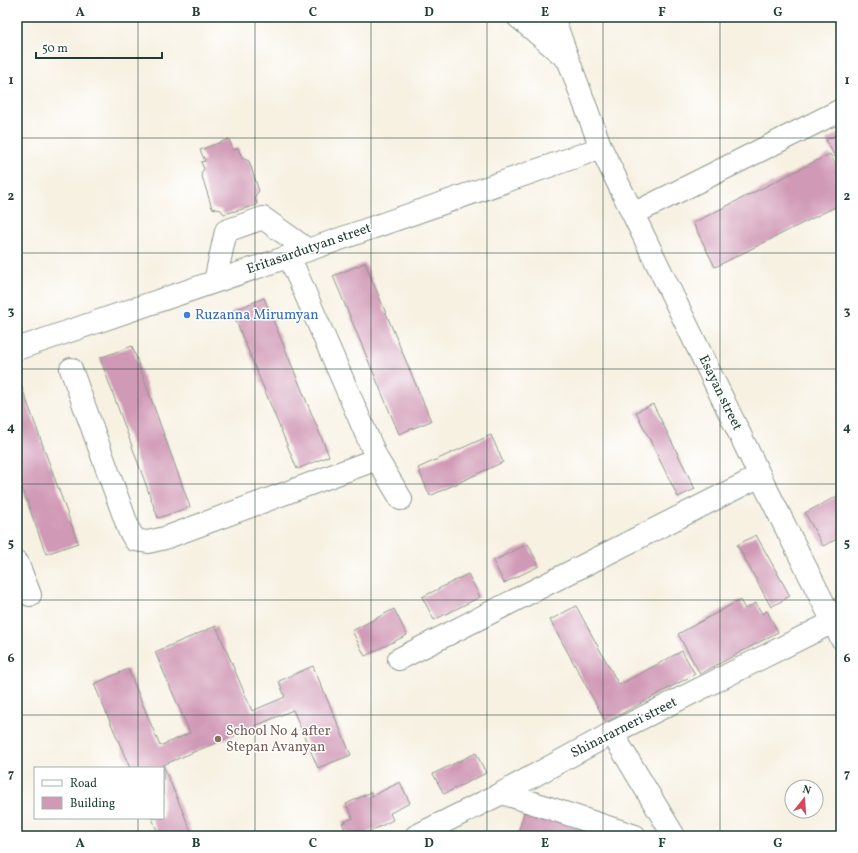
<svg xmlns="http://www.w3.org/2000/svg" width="858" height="853" font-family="Vollkorn,serif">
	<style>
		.building { fill: #d099b5 }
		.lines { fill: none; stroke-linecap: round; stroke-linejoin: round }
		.minor-casing { stroke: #8b978b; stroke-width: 24 }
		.minor { stroke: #fff; stroke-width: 22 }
		.grid { fill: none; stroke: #1f3d34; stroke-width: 1; stroke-opacity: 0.55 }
		.shop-dot { fill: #3f7fe0; stroke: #fff; stroke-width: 1.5 }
		.education-dot { fill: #8d6e63; stroke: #fff; stroke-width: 1.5 }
		.labels { text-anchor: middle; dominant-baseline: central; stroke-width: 3; stroke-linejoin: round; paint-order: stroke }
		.street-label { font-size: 14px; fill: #1f3d34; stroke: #fff }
		.shop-label { font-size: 14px; fill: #366cbe; stroke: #fff; text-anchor: start }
		.education-label { font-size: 14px; fill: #785e54; stroke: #fff; text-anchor: start }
		.neatline { fill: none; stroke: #1f3d34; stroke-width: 1.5 }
		.grid-label { font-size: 13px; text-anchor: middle; font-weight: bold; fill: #1f3d34 }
	</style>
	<rect width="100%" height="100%" fill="#fff"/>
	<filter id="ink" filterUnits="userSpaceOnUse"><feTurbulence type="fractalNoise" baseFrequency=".025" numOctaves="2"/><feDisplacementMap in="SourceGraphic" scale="8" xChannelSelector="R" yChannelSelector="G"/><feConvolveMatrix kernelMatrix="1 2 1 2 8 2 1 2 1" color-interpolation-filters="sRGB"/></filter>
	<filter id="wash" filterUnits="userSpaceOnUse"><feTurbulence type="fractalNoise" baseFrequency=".012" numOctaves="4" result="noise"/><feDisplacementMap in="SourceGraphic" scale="16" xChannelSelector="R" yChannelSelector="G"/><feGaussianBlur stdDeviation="0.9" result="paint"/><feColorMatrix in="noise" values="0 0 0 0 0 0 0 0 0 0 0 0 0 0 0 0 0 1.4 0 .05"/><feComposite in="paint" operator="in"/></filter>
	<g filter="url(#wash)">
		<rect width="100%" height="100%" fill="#f7f1e2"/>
		<g id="blocks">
			<path class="building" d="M841 132V168L826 140Z
				M229 139 233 150 238 148 242 158 249 161 259 191 255 196 257 205 224 214 221 210 212 208 201 173 204 169 201 162 205 161 200 150Z
				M830 154 841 175V204L715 267 693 223Z
				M365 263 431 421 399 434 333 276Z
				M264 298 329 456 297 469 232 311Z
				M132 346 190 507 158 518 100 358Z
				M20 382 78 543 46 554 17 474V384Z
				M653 404 695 489 678 497 636 412Z
				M491 435 503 462 430 496 418 468Z
				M841 494V537L823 546 805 513Z
				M756 535 790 596 771 607 737 545Z
				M528 544 539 566 504 583 493 561Z
				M468 574 480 597 434 620 422 597Z
				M841 593V602L837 594Z
				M740 600 745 609 756 603 762 614 767 611 778 632 700 674 678 634Z
				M576 606 619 685 682 651 695 674 606 722 550 620Z
				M394 609 407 635 365 656 352 631Z
				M216 626 252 711 285 697 279 681 313 666 351 755 318 768 293 710 163 765 193 836H159L152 818H163V768H130L94 684 128 669 160 746 190 733 155 652Z
				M476 753 486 773 444 794 433 774Z
				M400 782 410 803 390 813 393 820 361 836H348L342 823 353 818 346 804 371 792 372 796Z
				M525 810 607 836H517Z"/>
		</g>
	</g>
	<g filter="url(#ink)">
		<use href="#blocks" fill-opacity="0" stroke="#8b978b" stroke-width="1"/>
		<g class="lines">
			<g class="minor-casing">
				<path id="minor" d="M518 17 567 59
					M553 17 568 59 601 148 760 476 841 638
					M633 214 841 110
					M289 256 377 459 401 499
					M215 281 226 231 263 218 308 250
					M17 349 308 250 601 148
					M71 369 129 530 135 540 148 542 165 538 377 459
					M17 562 30 595
					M399 659 760 476
					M612 733 674 836
					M502 793 543 806 635 836
					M416 836 502 793 612 733 833 622"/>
			</g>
			<use href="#minor" class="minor"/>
		</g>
	</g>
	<path class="grid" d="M138 17V768M255 17V836M371 17V836M487 17V836M603 17V836M720 17V836M17 138H841M17 253H841M17 369H841M17 484H841M17 600H841M17 715H841M138 818V836"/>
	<circle class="shop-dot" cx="187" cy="315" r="4"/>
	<circle class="education-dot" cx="218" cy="739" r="4"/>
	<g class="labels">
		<g class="street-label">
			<text transform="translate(309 249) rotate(-19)">Eritasardutyan street</text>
			<text transform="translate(720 393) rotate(64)">Esayan street</text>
			<text transform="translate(624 728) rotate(-27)">Shinararneri street</text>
		</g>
		<g class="shop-label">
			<text x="195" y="315">Ruzanna Mirumyan</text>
		</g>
		<g class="education-label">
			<text x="226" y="731">School No 4 after<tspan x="226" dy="16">Stepan Avanyan</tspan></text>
		</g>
	</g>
	<rect width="858" height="853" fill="none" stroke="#fff" stroke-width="44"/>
	<rect x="34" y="767" width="130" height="52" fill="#ffffff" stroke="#a5b1ae"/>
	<rect x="42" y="780" width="20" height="6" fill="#ffffff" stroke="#a5b1ae"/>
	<text x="70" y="787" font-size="12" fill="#1f3d34">Road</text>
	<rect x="42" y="797" width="20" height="12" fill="#d099b5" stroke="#a5b1ae"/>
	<text x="70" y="807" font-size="12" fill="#1f3d34">Building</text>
	<g transform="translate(804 799) rotate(17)"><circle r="19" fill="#ffffff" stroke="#a5b1ae"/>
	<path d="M0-3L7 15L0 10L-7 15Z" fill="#d1495b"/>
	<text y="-6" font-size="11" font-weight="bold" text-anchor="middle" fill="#1f3d34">N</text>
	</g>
	<path d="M36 52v6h126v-6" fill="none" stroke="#1f3d34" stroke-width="2"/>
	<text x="42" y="52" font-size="12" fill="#1f3d34" stroke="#ffffff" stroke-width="3" paint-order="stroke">50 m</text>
	<rect x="22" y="22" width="814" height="809" class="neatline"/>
	<g class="grid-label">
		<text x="80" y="16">A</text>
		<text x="196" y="16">B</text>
		<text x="313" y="16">C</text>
		<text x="429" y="16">D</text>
		<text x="545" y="16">E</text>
		<text x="662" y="16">F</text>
		<text x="778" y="16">G</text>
		<text x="11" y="84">1</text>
		<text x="847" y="84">1</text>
		<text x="11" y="200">2</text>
		<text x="847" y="200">2</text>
		<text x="11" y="315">3</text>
		<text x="847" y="315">3</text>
		<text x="11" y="431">4</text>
		<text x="847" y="431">4</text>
		<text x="11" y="547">5</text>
		<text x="847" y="547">5</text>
		<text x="11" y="662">6</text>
		<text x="847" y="662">6</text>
		<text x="11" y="778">7</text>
		<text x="847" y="778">7</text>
		<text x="80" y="847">A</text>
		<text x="196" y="847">B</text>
		<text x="313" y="847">C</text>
		<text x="429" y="847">D</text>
		<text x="545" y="847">E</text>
		<text x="662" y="847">F</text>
		<text x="778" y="847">G</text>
	</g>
</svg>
